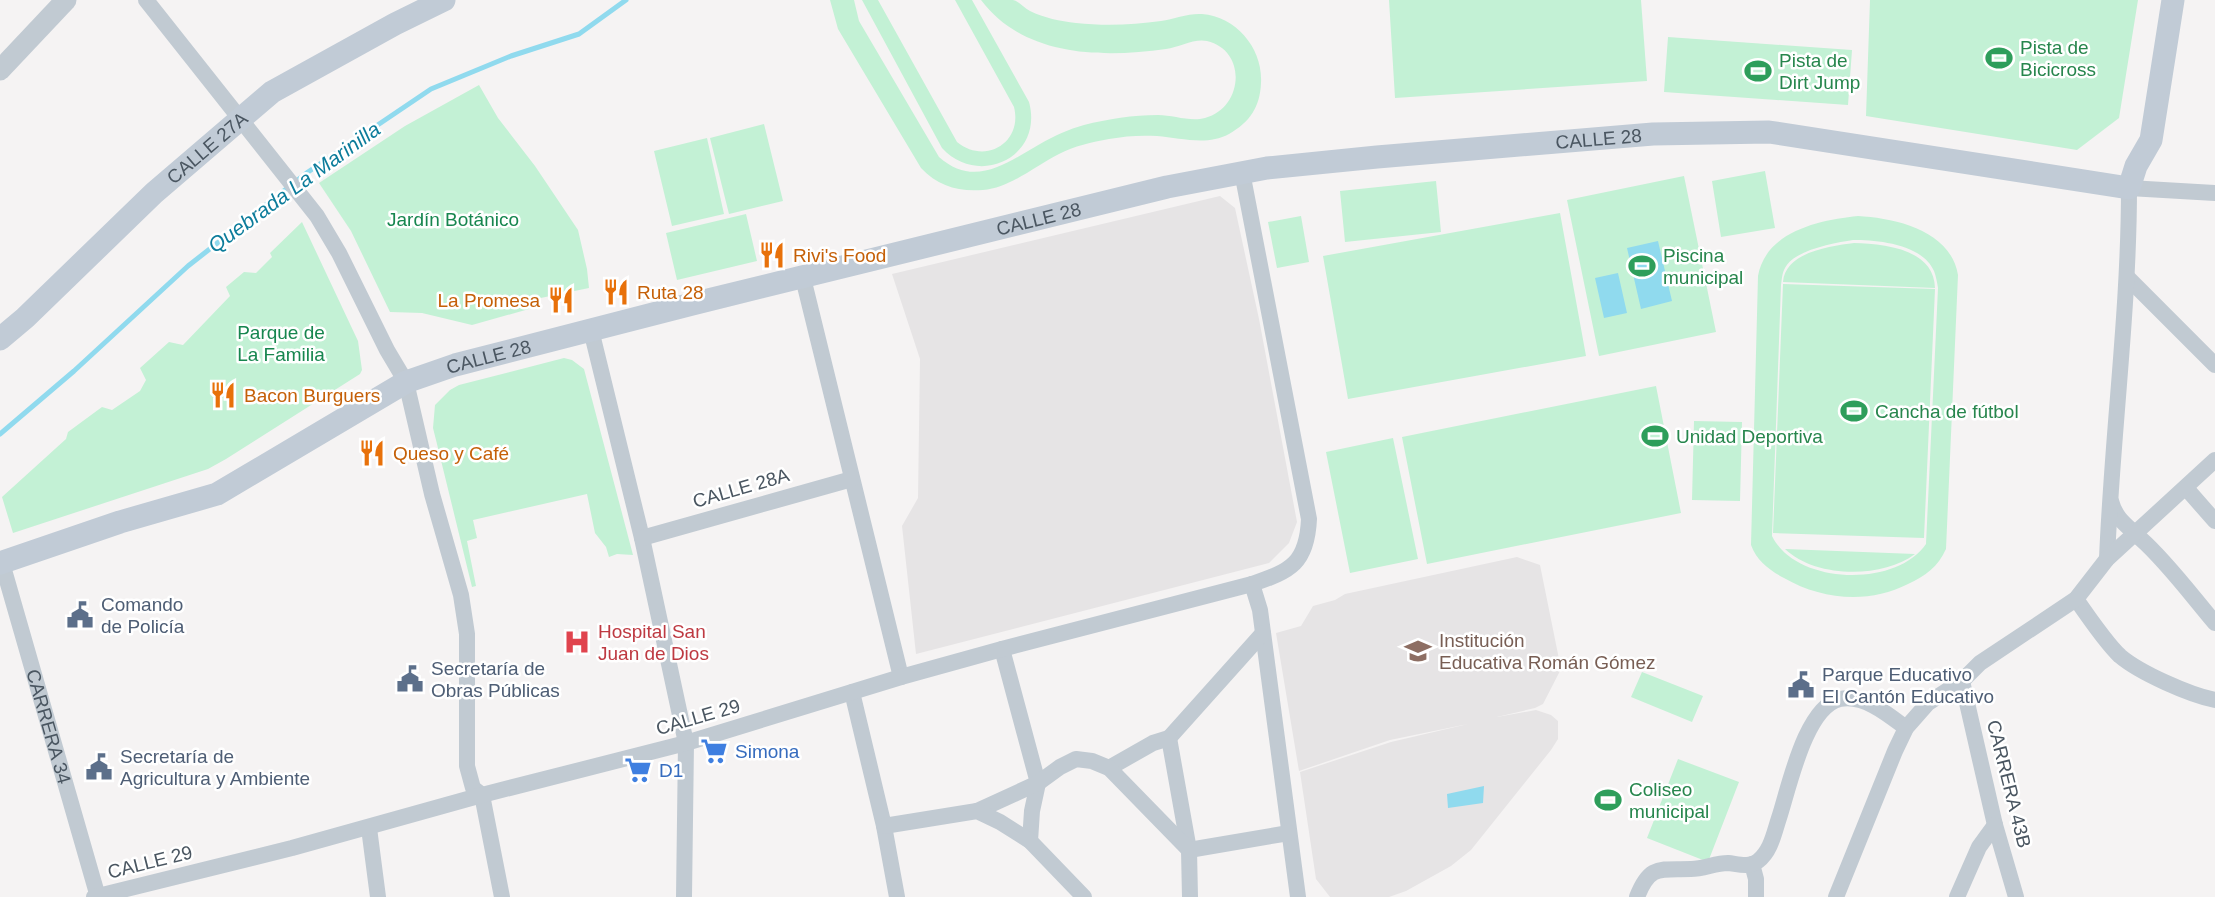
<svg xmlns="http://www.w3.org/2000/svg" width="2215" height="897" font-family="Helvetica,sans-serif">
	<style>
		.education { fill: #e6e4e5 }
		.green { fill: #c3f1d5; fill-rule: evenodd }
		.water { fill: #90daee }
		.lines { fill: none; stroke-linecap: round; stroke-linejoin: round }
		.stream { stroke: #90daee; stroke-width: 5 }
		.minor { stroke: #c1cad2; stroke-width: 16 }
		.tertiary { stroke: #c1cad2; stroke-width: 21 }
		.secondary { stroke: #c1cbd6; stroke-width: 23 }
		.labels { text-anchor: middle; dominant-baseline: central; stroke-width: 5; stroke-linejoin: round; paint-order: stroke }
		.leisure-label { font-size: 19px; fill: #27864d; stroke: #fff; text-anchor: start }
		.street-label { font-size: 19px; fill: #4a5661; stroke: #fff }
		.park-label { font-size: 19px; fill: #17864f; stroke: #fff }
		.food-label { font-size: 19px; fill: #c56008; stroke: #fff; text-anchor: start }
		.service-label { font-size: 19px; fill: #4e5e75; stroke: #fff; text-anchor: start }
		.health-label { font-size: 19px; fill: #be3a42; stroke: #fff; text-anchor: start }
		.education-label { font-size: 19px; fill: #785e54; stroke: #fff; text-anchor: start }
		.shop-label { font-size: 19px; fill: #366cbe; stroke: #fff; text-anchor: start }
		.water-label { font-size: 21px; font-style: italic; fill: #0c7c9b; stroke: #fff }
	</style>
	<rect width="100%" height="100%" fill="#f5f3f3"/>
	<path class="education" d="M1220 196 1235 208 1259 319 1297 522 1289 543 1269 563 916 654 902 526 918 498 920 359 892 274Z
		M1517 557 1540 565 1561 669 1543 704 1535 708 1497 717 1536 710 1551 715 1558 721V739L1551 750 1471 850 1451 866 1406 891 1389 897H1330L1316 879 1300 772 1391 742 1468 724 1390 740 1299 771 1276 633 1301 626 1313 606 1335 600 1345 594Z"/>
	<path class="green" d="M830 0H854L859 21 939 157C975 189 1008 162 1040 144 1054 136 1069 129 1084 125 1108 119 1133 115 1158 115 1173 115 1190 122 1205 118 1243 108 1248 51 1207 41 1195 38 1179 47 1166 49 1101 58 1024 57 981 0 991 0 1003 0 1013 0 1019 1 1024 8 1030 11 1044 18 1060 21 1076 23 1104 26 1133 25 1161 21 1174 19 1189 13 1202 14 1237 17 1263 49 1261 83 1260 107 1250 122 1229 134 1207 146 1181 138 1157 136 1141 135 1125 136 1109 139 1092 142 1074 146 1059 154 1035 166 1010 188 983 190 958 192 938 186 921 168L838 29Z
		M862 0H878L957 142C985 165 1023 143 1014 107L955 0H972L1029 102C1044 157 979 188 942 148Z
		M1389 0H1641L1647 81 1395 98Z
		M1870 0H2138L2119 118 2077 150 1866 116Z
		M1668 37 1852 50 1848 105 1664 92Z
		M479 85 498 118 535 166 578 230 587 269 589 288 531 300 529 309 472 325 422 313 390 312 351 231 319 183 405 126Z
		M764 124 783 201 729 214 710 138Z
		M707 138 724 214 672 226 654 151Z
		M1765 171 1775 228 1721 237 1712 181Z
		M1684 176 1716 332 1599 356 1567 200Z
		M1436 181 1441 232 1345 242 1340 191Z
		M1560 213 1586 356 1348 399 1323 256Z
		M746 214 757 261 677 280 666 233Z
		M1301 216 1309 262 1277 268 1268 222Z
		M1858 216C1896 218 1951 231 1958 275L1946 549C1938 567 1925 576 1908 584 1869 604 1822 600 1784 578 1769 570 1757 561 1751 545L1758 276C1766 231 1820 220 1858 216ZM1853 240C1878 240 1922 244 1934 271 1936 276 1937 282 1938 288L1926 544C1896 588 1796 585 1772 536L1781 285C1782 279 1782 273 1785 268 1794 250 1834 243 1853 240Z
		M302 222 358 341 362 370 360 374 226 459 208 469 13 533 2 497 66 439 68 432 102 407 112 410 140 391 146 380 140 368 169 342 183 345 230 296 226 287 244 272 256 273 272 257 270 253Z
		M1854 243C1883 244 1934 248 1935 288L1783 282C1785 252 1831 246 1854 243Z
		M1783 284 1935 289 1924 538 1773 533Z
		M564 358 572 360 584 369 633 555 617 554 609 557 606 547 595 533 587 494 473 520 477 538 467 541 476 586 472 587 436 440 433 428 435 405 450 390 459 385Z
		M1656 386 1681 513 1427 564 1402 437Z
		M1694 421 1742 422 1740 501 1692 500Z
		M1393 438 1418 559 1350 573 1326 452Z
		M1785 549 1915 554C1882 579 1815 578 1785 549Z
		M1642 672 1703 696 1692 722 1631 697Z
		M1678 759 1739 782 1708 862 1647 838Z"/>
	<path class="water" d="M1658 241 1672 301 1641 309 1627 248Z
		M1618 273 1627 313 1604 318 1595 278Z
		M1484 786 1483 803 1448 808 1447 794Z"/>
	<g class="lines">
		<path class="stream" d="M0 434 74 371 188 266 308 172 431 89 511 56 579 34 626 0"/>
		<g class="minor">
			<path d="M146 0 317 216 339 253 387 350 406 382 432 494 461 595 467 634V766L473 788 482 795 502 897"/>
			<path d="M2127 277 2215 365"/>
			<path d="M803 278 901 677"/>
			<path d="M591 330 642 538 686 743 684 897"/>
			<path d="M2186 488 2215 521"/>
			<path d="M2111 501C2116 520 2128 526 2141 539 2167 562 2192 596 2215 623"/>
			<path d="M642 538 852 479"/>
			<path d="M2107 559C2112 435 2129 312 2129 188L2215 193"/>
			<path id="s1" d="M2 563 98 897"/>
			<path d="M1252 584 1260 610 1298 897"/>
			<path d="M2076 599C2087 615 2107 644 2120 656 2140 673 2190 695 2215 700"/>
			<path d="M1002 649 1038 783 1032 811 1030 841"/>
			<path d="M1962 681 1995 825 2016 897"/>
			<path d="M852 692 884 826 897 897"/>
			<path d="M1169 738 1263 633"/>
			<path d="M1109 768 1153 743 1169 738 1189 850 1190 897"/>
			<path d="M977 811 1038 783 1060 767 1076 759 1092 761 1109 768 1189 850 1289 833"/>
			<path d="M884 826 977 811 1000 822 1030 841 1084 897"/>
			<path d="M369 828 378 897"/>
			<path d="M1752 864 1756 879V897"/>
			<path d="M94 897 292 848 482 795 686 743 901 677 1002 649 1252 584C1291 571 1307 563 1309 519L1242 172"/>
			<path d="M1637 897C1650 864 1660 870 1691 869 1704 869 1715 863 1728 863 1738 864 1749 868 1758 861 1771 851 1774 833 1779 818 1789 788 1805 707 1840 699 1864 694 1889 715 1906 728"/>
			<path d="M1836 897 1895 751 1906 728 1928 703 1962 681 1980 663 2076 599 2107 559 2215 460"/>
			<path d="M1957 897 1979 847 1995 825"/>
		</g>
		<path class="tertiary" d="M0 70 66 0"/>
		<g class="secondary">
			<path id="s2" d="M0 339 25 318 154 193 272 92 395 24 444 0"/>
			<path id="s3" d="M0 563 120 522 217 494 406 382 455 365 692 304 1167 187 1267 168 1377 157 1653 134 1769 132 2129 188 2136 166 2151 140 2173 0"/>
		</g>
	</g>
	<defs>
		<g id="stadium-bare" transform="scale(2.1)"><path d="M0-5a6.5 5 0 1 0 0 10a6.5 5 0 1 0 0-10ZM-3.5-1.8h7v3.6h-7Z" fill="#2e9e5b" stroke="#fff" stroke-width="2.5" paint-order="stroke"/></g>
		<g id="restaurant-bare" transform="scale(2.1)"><path d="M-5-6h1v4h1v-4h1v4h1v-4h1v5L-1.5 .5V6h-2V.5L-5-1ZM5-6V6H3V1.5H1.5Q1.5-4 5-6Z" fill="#e8710a" stroke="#fff" stroke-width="2.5" paint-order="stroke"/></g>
		<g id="civic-bare" transform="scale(2.1)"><path d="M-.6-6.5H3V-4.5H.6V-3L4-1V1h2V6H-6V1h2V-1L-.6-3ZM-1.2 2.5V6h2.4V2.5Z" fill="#5c6f8a" stroke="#fff" stroke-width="2.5" paint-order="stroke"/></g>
		<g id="hospital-bare" transform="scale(2.1)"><path d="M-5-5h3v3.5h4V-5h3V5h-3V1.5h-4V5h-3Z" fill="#e0444e" stroke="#fff" stroke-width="2.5" paint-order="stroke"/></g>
		<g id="school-bare" transform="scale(2.1)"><path d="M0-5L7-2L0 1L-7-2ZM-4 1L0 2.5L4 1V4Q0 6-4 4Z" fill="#8d6e63" stroke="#fff" stroke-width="2.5" paint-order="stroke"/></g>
		<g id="supermarket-bare" transform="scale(2.1)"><path d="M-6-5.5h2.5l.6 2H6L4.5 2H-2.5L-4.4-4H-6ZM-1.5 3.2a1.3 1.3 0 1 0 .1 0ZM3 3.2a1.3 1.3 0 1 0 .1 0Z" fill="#3f7fe0" stroke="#fff" stroke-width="2.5" paint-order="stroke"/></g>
	</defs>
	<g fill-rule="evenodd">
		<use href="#stadium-bare" x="1999" y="58"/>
		<use href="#stadium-bare" x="1758" y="71"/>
		<use href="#restaurant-bare" x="772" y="255"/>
		<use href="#stadium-bare" x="1642" y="266"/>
		<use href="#restaurant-bare" x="616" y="292"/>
		<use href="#restaurant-bare" x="561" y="300"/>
		<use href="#restaurant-bare" x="223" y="395"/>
		<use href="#stadium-bare" x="1854" y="411"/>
		<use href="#stadium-bare" x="1655" y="436"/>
		<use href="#restaurant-bare" x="372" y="453"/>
		<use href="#civic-bare" x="80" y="615"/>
		<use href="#hospital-bare" x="577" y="642"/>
		<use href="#school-bare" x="1418" y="651"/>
		<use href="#civic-bare" x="410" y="679"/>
		<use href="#civic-bare" x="1801" y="685"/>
		<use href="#supermarket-bare" x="714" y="751"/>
		<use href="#civic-bare" x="99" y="767"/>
		<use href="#supermarket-bare" x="638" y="770"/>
		<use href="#stadium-bare" x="1608" y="800"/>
	</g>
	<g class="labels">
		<g class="leisure-label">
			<text x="2020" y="47">Pista de<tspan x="2020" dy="22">Bicicross</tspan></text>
			<text x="1779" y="60">Pista de<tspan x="1779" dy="22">Dirt Jump</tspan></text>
			<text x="1663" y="255">Piscina<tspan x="1663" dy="22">municipal</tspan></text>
			<text x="1875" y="411">Cancha de fútbol</text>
			<text x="1676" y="436">Unidad Deportiva</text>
			<text x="1629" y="789">Coliseo<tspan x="1629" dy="22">municipal</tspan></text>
		</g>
		<g class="street-label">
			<text stroke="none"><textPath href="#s3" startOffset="1668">CALLE 28</textPath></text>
			<text stroke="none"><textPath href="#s2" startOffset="282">CALLE 27A</textPath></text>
			<text stroke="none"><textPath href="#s3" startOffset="1101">CALLE 28</textPath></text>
			<text stroke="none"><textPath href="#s3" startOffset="534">CALLE 28</textPath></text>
			<text transform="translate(741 488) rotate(-16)">CALLE 28A</text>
			<text transform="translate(698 717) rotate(-16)">CALLE 29</text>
			<text stroke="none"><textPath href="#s1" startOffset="170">CARRERA 34</textPath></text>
			<text transform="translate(2009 784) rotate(76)">CARRERA 43B</text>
			<text transform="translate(150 862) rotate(-14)">CALLE 29</text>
		</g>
		<g class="park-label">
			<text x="453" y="219">Jardín Botánico</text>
			<text x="281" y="332">Parque de<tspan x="281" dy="22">La Familia</tspan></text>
		</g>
		<g class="food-label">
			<text x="793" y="255">Rivi's Food</text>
			<text x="637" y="292">Ruta 28</text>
			<text x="540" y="300" text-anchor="end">La Promesa</text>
			<text x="244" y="395">Bacon Burguers</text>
			<text x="393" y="453">Queso y Café</text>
		</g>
		<g class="service-label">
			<text x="101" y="604">Comando<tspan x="101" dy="22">de Policía</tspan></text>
			<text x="431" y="668">Secretaría de<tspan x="431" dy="22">Obras Públicas</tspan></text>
			<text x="1822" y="674">Parque Educativo<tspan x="1822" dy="22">El Cantón Educativo</tspan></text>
			<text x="120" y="756">Secretaría de<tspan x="120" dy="22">Agricultura y Ambiente</tspan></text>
		</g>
		<g class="health-label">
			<text x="598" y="631">Hospital San<tspan x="598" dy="22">Juan de Dios</tspan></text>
		</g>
		<g class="education-label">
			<text x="1439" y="640">Institución<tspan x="1439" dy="22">Educativa Román Gómez</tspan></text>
		</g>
		<g class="shop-label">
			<text x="735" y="751">Simona</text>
			<text x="659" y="770">D1</text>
		</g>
		<g class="water-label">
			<text transform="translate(294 187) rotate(-36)">Quebrada La Marinilla</text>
		</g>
	</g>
</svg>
